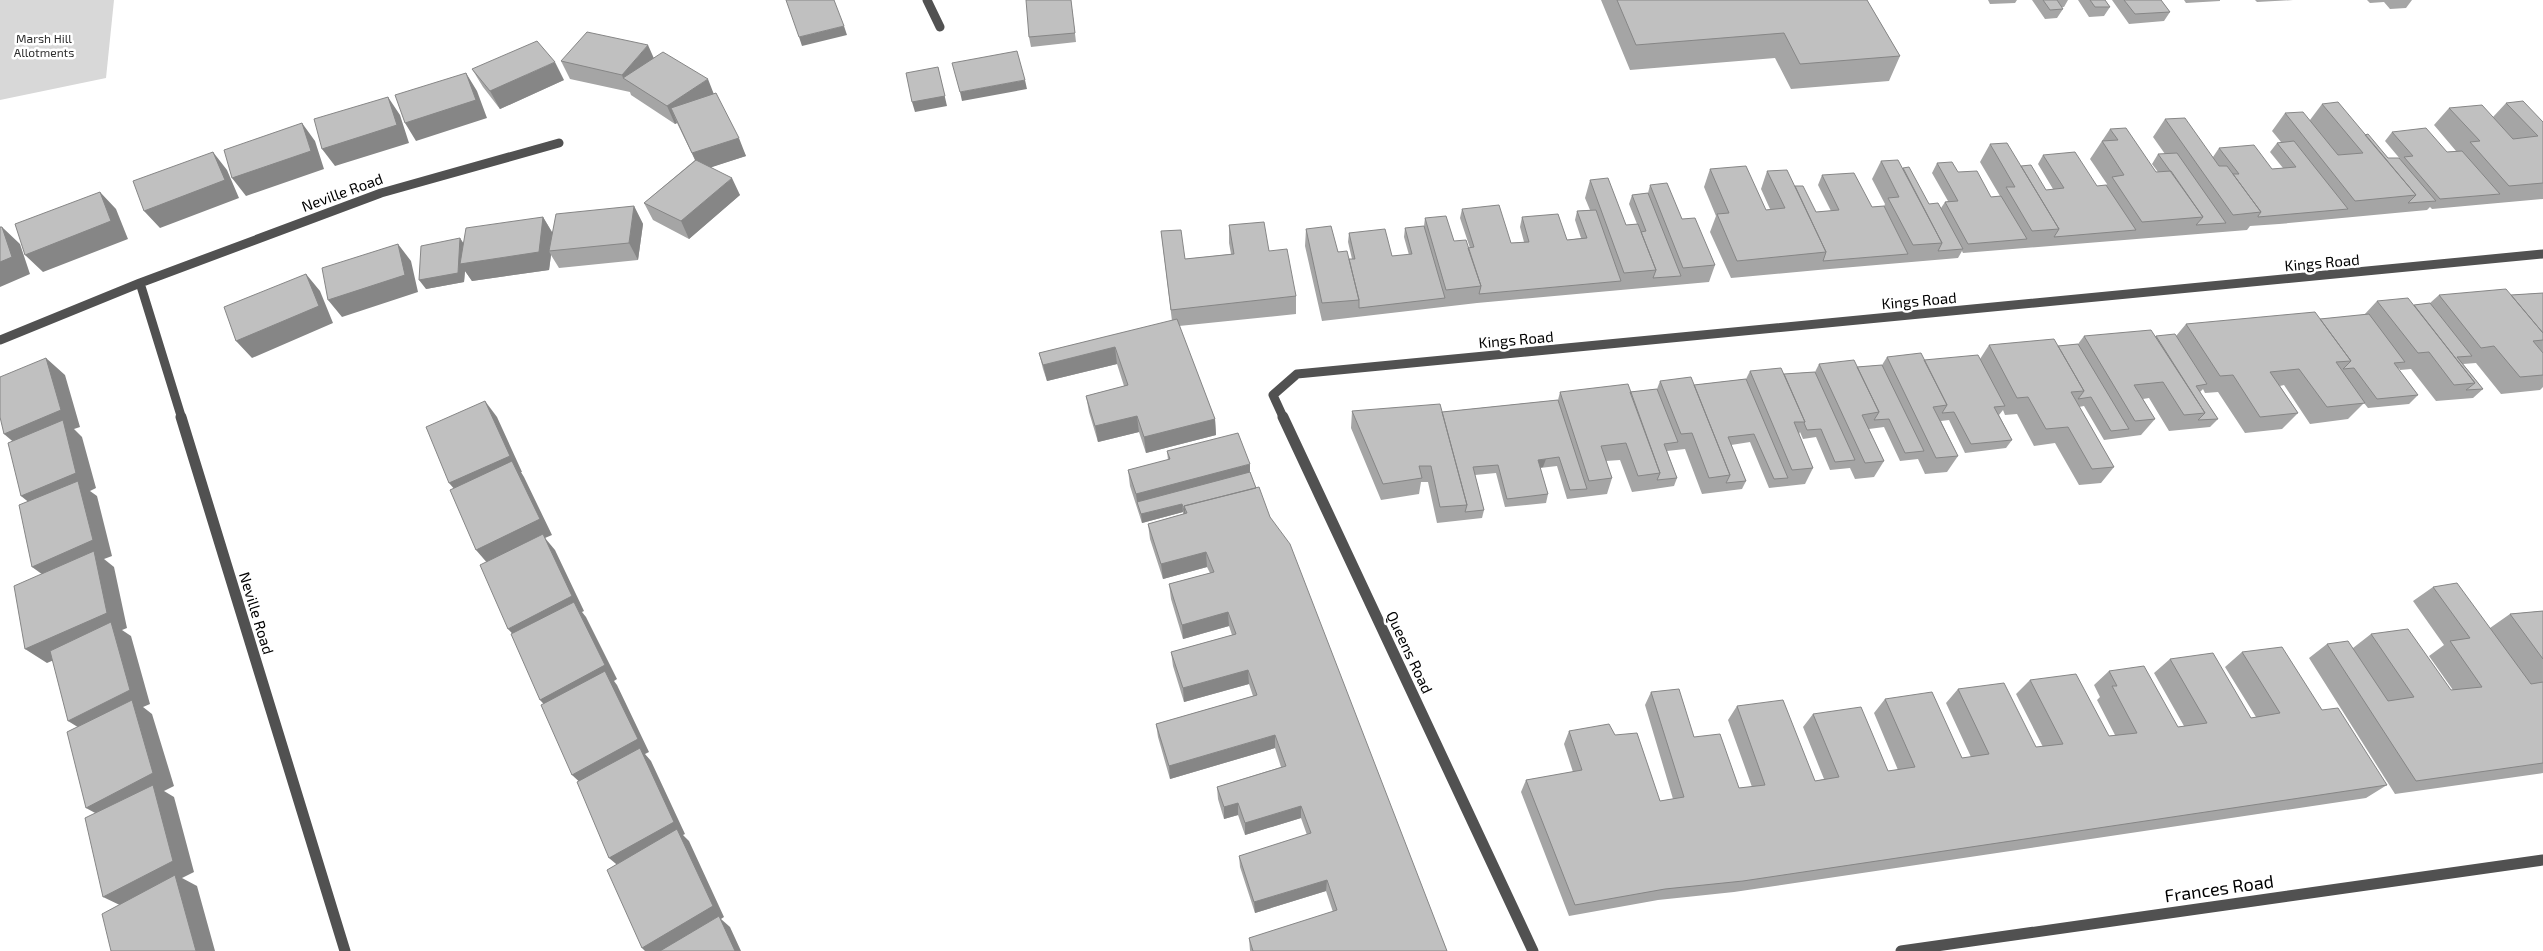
<svg xmlns="http://www.w3.org/2000/svg" width="2543" height="951" font-family="'Exo 2',sans-serif">
	<style>
		.green { fill: #d8d8d8 }
		.lines { fill: none; stroke-linecap: round; stroke-linejoin: round }
		.minor-far1 { stroke: #515151; stroke-width: 9 }
		.minor { stroke: #515151; stroke-width: 11 }
		.wall { fill: #a5a5a5 }
		.shaded-wall { fill: #868686 }
		.building { fill: #c0c0c0; stroke: #868686 }
		.labels { text-anchor: middle; dominant-baseline: central; stroke-width: 5; stroke-linejoin: round; paint-order: stroke }
		.far-park-label { font-size: 12px; fill: #2f2f2f; stroke: #fff }
		.street-label { font-size: 15px; fill: #000; stroke: #fff }
		.near-street-label { font-size: 18px; fill: #000; stroke: #fff }
	</style>
	<rect width="100%" height="100%" fill="#fff"/>
	<path class="green" d="M0 0H114L106 78 0 100Z"/>
	<g class="lines">
		<path class="minor-far1" d="M927 0 940 27
			M140 283 182 419
			M0 340 140 283 381 193 559 143
			M1284 419 1273 395 1297 374 2543 254"/>
		<path class="minor" d="M181 417 345 951
			M1283 417 1533 951
			M1901 951 2543 860"/>
	</g>
	<path class="wall" d="M1071 0 1076 42 1031 47 1029 37Z
		M1601 0H1867L1900 56 1889 81 1791 89 1775 58 1630 70Z
		M1988 0H2017L2015 3 1990 4Z
		M2032 0H2068L2064 7H2062L2063 9 2057 18 2045 19Z
		M2078 0H2105L2110 7 2104 16 2089 17Z
		M2112 0H2161L2170 12 2164 21 2129 24Z
		M2184 0H2220V1L2186 3Z
		M2255 0H2293L2257 2Z
		M2367 0H2412L2406 8 2390 9 2384 2 2370 3Z
		M654 58 714 94 746 156 711 167 740 195 689 239 653 220 644 203 695 160 677 123 675 124 631 95 630 92 570 79 561 61Z
		M472 69 564 80 500 109 483 87Z
		M2506 103 2543 122V199L2432 209 2430 207 2427 210 2279 224 2250 226 2247 230 1963 253 1962 251 1958 258 1818 270 1731 278 1710 232 1716 216 1704 187 1710 169 1766 210 1770 209 1761 189 1767 171 1795 186 1816 212 1831 211 1818 185 1822 175 1872 207 1884 206 1885 204 1872 179 1881 161 1903 168 1929 204 1941 208 1945 202 1948 201 1932 173 1937 163 1958 172 1991 197 2000 196 1980 162 1990 144 2021 166 2046 190 2053 189 2038 164 2043 155 2097 186 2106 185 2107 184 2090 159 2110 129 2156 172H2158L2152 164 2158 154H2165L2153 137 2165 119 2213 157 2219 148 2272 169 2283 168 2270 152 2277 143 2281 142 2272 131 2285 113 2310 120 2322 104 2365 135 2388 158 2401 160 2385 141 2392 132 2447 152 2456 151 2434 125 2449 108 2493 117Z
		M1590 180 1626 225 1637 224 1629 204 1632 195 1648 193 1650 185 1682 219 1715 265 1709 282 1477 303 1322 321 1305 246 1306 229 1349 259H1352L1348 242 1349 233 1392 256 1409 255 1404 237 1405 228 1424 226 1425 218 1454 241 1468 248H1470L1460 218 1462 209 1511 243 1524 242 1520 227 1522 217 1567 240 1581 238 1575 220 1577 211 1590 210 1585 198Z
		M634 206 643 224 638 260 559 268 551 255 549 270 472 281 465 271 464 282 426 289 460 238 463 244 543 217 552 232Z
		M1229 225 1269 251 1296 296V314L1179 326 1215 419 1216 435 1146 453 1139 432 1098 442 1089 412 1086 396 1124 386 1117 364 1047 381 1043 369 1039 353 1172 321 1161 231 1185 259 1231 254 1229 243Z
		M2543 293V387L2540 390 2501 394 2476 363 2463 364 2483 389 2473 398 2436 401 2411 369 2400 370 2399 368 2398 369 2418 395 2409 404 2368 408 2364 403 2348 419 2310 424 2284 385 2280 386 2298 413 2282 429 2245 433 2218 392 2205 393 2203 389 2200 392 2218 419 2210 427 2169 431 2149 398 2143 399 2155 419 2141 435 2104 440 2084 406 2079 407 2114 467 2101 483 2079 485 2055 443 2034 446 2017 414 2005 415 2003 410 1999 415 2012 440 2006 448 1965 453 1949 420 1941 421 1958 456 1947 472 1925 474 1918 459 1900 461 1884 427 1869 429 1884 461 1874 477 1855 479 1850 468 1830 470 1816 437 1803 439 1800 432 1799 434 1813 468 1805 484 1769 488 1750 442 1731 445 1746 481 1742 489 1702 494 1685 449 1667 451 1677 478 1674 486 1654 489 1632 492 1620 460 1606 461 1612 478 1607 494 1567 499 1557 466 1540 468 1548 494 1546 503 1505 507 1496 473 1475 475 1484 510 1482 518 1437 523 1428 482H1421L1419 494 1381 500 1351 428 1352 411 1442 412 1558 400 1560 392H1630L1657 389 1660 381 1694 385 1746 379 1750 371 1784 374 1815 372 1819 364 1857 367 1882 365 1887 357 1924 360 1980 359 1989 345 2058 346 2078 344 2084 336H2176L2186 324 2320 319 2364 315 2377 301 2414 305 2430 303 2439 295H2511Z
		M1167 451 1250 472 1256 488 1270 517 1447 951H1250L1249 938 1333 912 1326 891 1255 913 1240 867 1239 856 1307 835 1301 818 1245 835 1238 815 1224 819 1218 799 1217 787 1281 767 1275 748 1170 779 1158 737 1156 724 1253 696 1249 684 1184 702 1173 666 1171 652 1232 635 1229 626 1183 639 1171 599 1169 584 1210 573 1207 567 1163 579 1150 539 1148 524 1183 514V512L1142 523 1130 486 1128 470 1168 460Z
		M2433 587 2490 628 2510 614 2543 611V773L2395 794 2309 658 2327 644 2353 648 2371 634 2451 690H2453L2429 656 2444 645 2413 601Z
		M2242 652 2322 710 2387 785 2366 798 1734 892 1658 900 1569 916 1521 792 1526 780 1573 772 1564 744 1569 731 1615 735 1660 801 1673 799 1645 705 1651 692 1694 737 1739 788 1752 787 1728 720 1737 706 1815 781 1824 779 1803 727 1813 714 1888 771 1898 770 1874 713 1885 699 1962 758 1971 757 1946 703 1958 689 2036 747H2043L2016 694 2030 680 2109 736 2115 735 2097 700 2100 697 2094 685 2109 671 2178 727 2184 726 2154 673 2170 659 2251 718 2256 717 2225 667Z"/>
	<path class="shaded-wall" d="M844 26 847 35 802 46 799 37Z
		M648 45 656 63 623 78 622 75Z
		M555 62 564 80 500 109 490 91Z
		M938 67 947 106 915 112 912 102Z
		M466 73 477 91 487 118 416 141 405 123Z
		M708 79 715 97 671 108 677 123 675 124 667 106Z
		M1025 80 1027 89 962 101 960 92Z
		M388 97 400 115 409 143 335 166 322 149Z
		M302 123 315 141 324 169 246 196 232 178Z
		M739 138 746 156 700 171 692 153Z
		M213 152 227 170 239 198 160 228 144 211Z
		M732 178 740 195 689 239 681 221Z
		M100 192 116 209 128 239 43 272 25 255Z
		M634 206 643 224 638 260 629 243Z
		M543 217 553 234 549 251 551 255 549 270 472 281 465 271 464 282 426 289 419 280 460 238 466 247Z
		M2 227 20 244 30 274 0 287V262Z
		M398 244 411 261 418 292 342 317 328 300Z
		M306 274 320 291 333 323 252 358 236 341Z
		M1115 347 1117 364 1047 381 1043 365Z
		M46 358 65 375 80 427 74 429 82 437 96 488 90 491 97 496 112 556 104 559 114 567 127 628 122 630 131 636 150 704 143 707 152 714 174 786 164 791 174 797 194 872 182 878 197 886 215 951H196L126 908 103 897 108 820 86 808 89 734 68 721 114 634 47 663 25 649 53 582 32 567 41 512 21 496 24 451 4 434Z
		M485 401 497 417 522 472H521L524 477 552 535 545 538 555 550 584 611 582 612 586 617 617 679 614 681 617 685 649 752 645 754 651 761 685 834 683 835 689 841 724 917 721 919 730 927 741 951H645L642 948 622 869 609 858 586 788 572 775 553 714 540 700 521 643 508 629 489 565 476 550 463 499 449 483Z
		M1137 416 1139 432 1098 442 1095 426Z
		M1215 419 1216 435 1146 453 1144 437Z
		M1546 459 1543 467 1536 469 1538 460Z
		M1250 464V480L1137 502 1136 494Z
		M1182 504 1183 512 1142 523 1141 514Z
		M1206 552 1207 567 1163 579 1161 564Z
		M1228 612 1229 626 1183 639 1182 625Z
		M1248 670 1249 684 1184 702 1183 688Z
		M1275 735V748L1170 779 1169 766Z
		M1238 803V815L1224 819V807Z
		M1301 806V818L1245 835V823Z
		M1327 880 1326 891 1255 913 1254 902Z"/>
	<path class="building" d="M786 0H834L844 26 799 37Z
		M1026 0H1071L1075 33 1029 37Z
		M1617 0H1867L1900 56 1800 64 1784 33 1636 45Z
		M2043 0H2057L2063 9 2050 10Z
		M2090 0H2105L2110 7H2095Z
		M2124 0H2161L2170 12 2135 14Z
		M587 32 648 45 622 75 561 61Z
		M537 41 555 62 490 91 472 69Z
		M1017 51 1025 80 960 92 952 63Z
		M663 52 708 79 667 106 623 78Z
		M938 67 945 96 912 102 906 73Z
		M466 73 476 100 405 123 395 95Z
		M716 93 739 138 692 153 671 108Z
		M388 97 397 125 322 149 314 119Z
		M2523 101 2543 122V183L2509 186 2470 142 2480 141 2449 108 2482 105 2513 139 2538 136 2506 103Z
		M2338 102 2416 195 2355 201 2285 113 2303 112 2338 155 2363 153 2322 104Z
		M2185 118 2219 166H2227L2261 212 2233 215 2165 119Z
		M302 123 311 151 232 178 224 150Z
		M2126 128 2156 172 2171 171 2203 217 2142 222 2112 177 2124 175 2102 141 2118 140 2110 129Z
		M2426 128 2447 152 2462 151 2500 194 2440 199 2404 157 2413 156 2392 132Z
		M2368 134 2388 158H2399L2436 201 2408 203 2416 195 2365 135Z
		M2294 141 2348 209 2258 217V216L2261 212 2233 174H2239L2219 148 2254 145 2272 169 2296 167 2277 143Z
		M2007 143 2059 229 2032 231 2006 187H2015L1990 144Z
		M213 152 225 180 144 211 133 181Z
		M2075 152 2097 186 2106 185 2136 230 2054 237 2059 229 2021 166 2031 165 2046 190 2064 188 2043 155Z
		M2177 153 2226 223 2196 225 2203 217 2158 154Z
		M696 160 732 178 681 221 644 203Z
		M1898 160 1942 243 1913 245 1888 198 1899 197 1881 161Z
		M1952 162 1958 172 1977 171 1991 197 2001 196 2027 239 1968 244 1945 202 1958 201 1937 163Z
		M1746 166 1766 210 1785 208 1767 171 1787 170 1826 252 1737 261 1717 214 1729 213 1710 169Z
		M1909 167 1929 204 1938 203 1963 249 1938 251 1942 243 1903 168Z
		M1854 173 1872 207 1884 206 1908 254 1823 261 1826 252 1795 186H1803L1816 212 1839 210 1822 175Z
		M1608 178 1626 225 1638 224 1656 270 1624 273 1590 180Z
		M1667 183 1682 219 1695 218 1715 265 1683 268 1650 185Z
		M100 192 111 221 25 255 15 224Z
		M1648 193 1681 276 1653 278 1656 270 1641 232 1646 231 1632 195Z
		M1499 205 1511 243 1529 242 1522 217 1558 214 1567 240 1587 238 1577 211 1596 210 1621 281 1479 294 1481 286 1468 248 1474 247 1462 209Z
		M634 206 629 243 549 251 556 214Z
		M1446 216 1454 241 1466 240 1481 286 1446 290 1425 218Z
		M543 217 539 252 460 264 466 228Z
		M1264 222 1269 251 1287 249 1296 296 1171 310 1161 231 1181 230 1185 259 1234 254 1229 225Z
		M1331 226 1338 252 1347 251 1359 300 1322 303 1306 229Z
		M1424 226 1445 298 1359 308V300L1349 259H1355L1349 233 1385 229 1392 256 1412 254 1405 228Z
		M0 227H2L12 257 0 262Z
		M460 238 458 273 419 280 421 246Z
		M398 244 405 275 328 300 322 268Z
		M306 274 319 306 236 341 224 307Z
		M2506 289 2543 333V340L2533 341 2543 353V375L2520 377 2494 346 2481 348 2439 295Z
		M2543 293V333L2511 295Z
		M2408 298 2475 383 2454 385 2429 352 2418 353 2377 301Z
		M2430 303 2472 356 2457 357 2483 389 2466 390 2475 383 2414 305Z
		M2315 312 2351 361 2336 362 2365 403 2327 407 2299 369 2270 372 2298 413 2260 417 2233 375 2220 376 2186 324Z
		M2369 314 2405 362 2394 363 2418 395 2377 399 2354 368 2343 369 2351 361 2320 319Z
		M1177 319 1215 419 1144 437 1137 416 1095 426 1086 396 1128 385 1115 347 1043 365 1039 353Z
		M2151 330 2205 413 2184 415 2163 382 2134 385 2155 419 2135 421 2084 336Z
		M2175 334 2207 384 2196 386 2218 419 2198 420 2205 413 2156 336Z
		M2054 339 2084 391 2071 392 2114 467 2092 469 2068 427 2046 429 2028 397 2017 398 1989 345Z
		M2078 344 2129 429 2111 431 2091 397 2078 399 2084 391 2058 346Z
		M1921 353 1947 405 1933 407 1958 456 1936 458 1887 357Z
		M1978 355 2005 406 1994 407 2012 440 1971 444 1954 412 1942 413 1947 405 1924 360Z
		M46 358 61 410 4 434 0 417V377Z
		M1854 360 1879 412 1862 415 1884 461 1865 463 1819 364Z
		M1882 365 1924 451 1905 453 1889 419 1874 420 1879 412 1857 367Z
		M1781 368 1805 422H1794L1813 468 1792 470 1750 371Z
		M1815 372 1855 460 1835 462 1821 429 1807 430 1804 423 1805 422 1784 374Z
		M1691 377 1730 475 1709 478 1692 433 1681 434 1660 381Z
		M1746 379 1788 478 1774 479 1754 434 1728 437 1746 481 1726 483 1730 475 1694 385Z
		M1628 384 1660 473 1638 476 1626 443 1601 446 1612 478 1589 481 1560 392Z
		M1657 389 1678 442 1664 444 1677 478 1657 480 1660 473 1630 392Z
		M1558 400 1587 489 1570 490 1559 457 1538 460 1548 494 1507 499 1498 465 1473 467 1484 510 1465 512 1467 505 1442 412Z
		M485 401 510 456 449 483 426 427Z
		M1440 404 1467 505 1440 507 1431 466H1419L1422 478 1383 484 1352 411Z
		M63 420 76 473 21 496 8 443Z
		M1238 433 1250 464 1136 494 1128 470 1170 459 1167 451Z
		M512 461 540 519 476 550 450 490Z
		M1250 472 1256 488 1184 506 1185 514 1182 504 1141 514 1137 502Z
		M78 481 93 540 32 567 19 505Z
		M1259 487 1270 517 1290 544 1447 951H1253L1249 938 1337 910 1327 880 1254 902 1239 856 1311 833 1301 806 1245 823 1238 803 1224 807 1217 787 1286 766 1275 735 1169 766 1156 724 1257 695 1248 670 1183 688 1171 652 1236 634 1228 612 1182 625 1169 584 1214 572 1206 552 1161 564 1148 524 1187 513 1184 506Z
		M543 534 572 596 508 629 480 565Z
		M94 551 107 613 25 649 14 586Z
		M2457 583 2531 684 2543 682V763L2416 781 2327 644 2348 641 2388 701 2414 697 2371 634 2408 629 2451 690 2482 687 2450 641 2470 638 2433 587Z
		M574 602 605 665 540 700 511 634Z
		M2543 611V659L2510 614Z
		M111 622 130 690 68 721 50 651Z
		M2282 647 2322 710 2338 708 2387 785 1743 881 1665 889 1575 905 1526 780 1582 770 1569 731 1609 724 1615 735 1637 733 1660 801 1684 797 1651 692 1679 689 1694 737 1720 734 1739 788 1765 785 1737 706 1783 700 1815 781 1839 777 1813 714 1861 707 1888 771 1915 767 1885 699 1932 692 1962 758 1989 754 1958 689 2004 683 2036 747 2063 744 2030 680 2076 674 2109 736 2137 733 2112 686H2117L2109 671 2144 666 2178 727 2207 723 2170 659 2213 653 2251 718 2280 713 2242 652Z
		M605 671 638 739 572 775 541 705Z
		M132 700 153 773 86 808 67 732Z
		M640 748 674 822 609 858 577 782Z
		M153 785 173 861 103 897 85 818Z
		M677 829 713 906 642 948 607 870Z
		M175 875 196 951H111L102 914Z
		M719 916 735 951H660Z"/>
	<g class="labels">
		<g class="far-park-label">
			<text x="44" y="38">Marsh Hill<tspan x="44" dy="14">Allotments</tspan></text>
		</g>
		<g class="street-label">
			<text transform="translate(342 192) rotate(-20)">Neville Road</text>
			<text transform="translate(2322 262) rotate(-5)">Kings Road</text>
			<text transform="translate(1919 300) rotate(-5)">Kings Road</text>
			<text transform="translate(1516 339) rotate(-5)">Kings Road</text>
			<text transform="translate(257 613) rotate(73)">Neville Road</text>
			<text transform="translate(1410 652) rotate(65)">Queens Road</text>
		</g>
		<g class="near-street-label">
			<text transform="translate(2219 888) rotate(-8)">Frances Road</text>
		</g>
	</g>
</svg>
